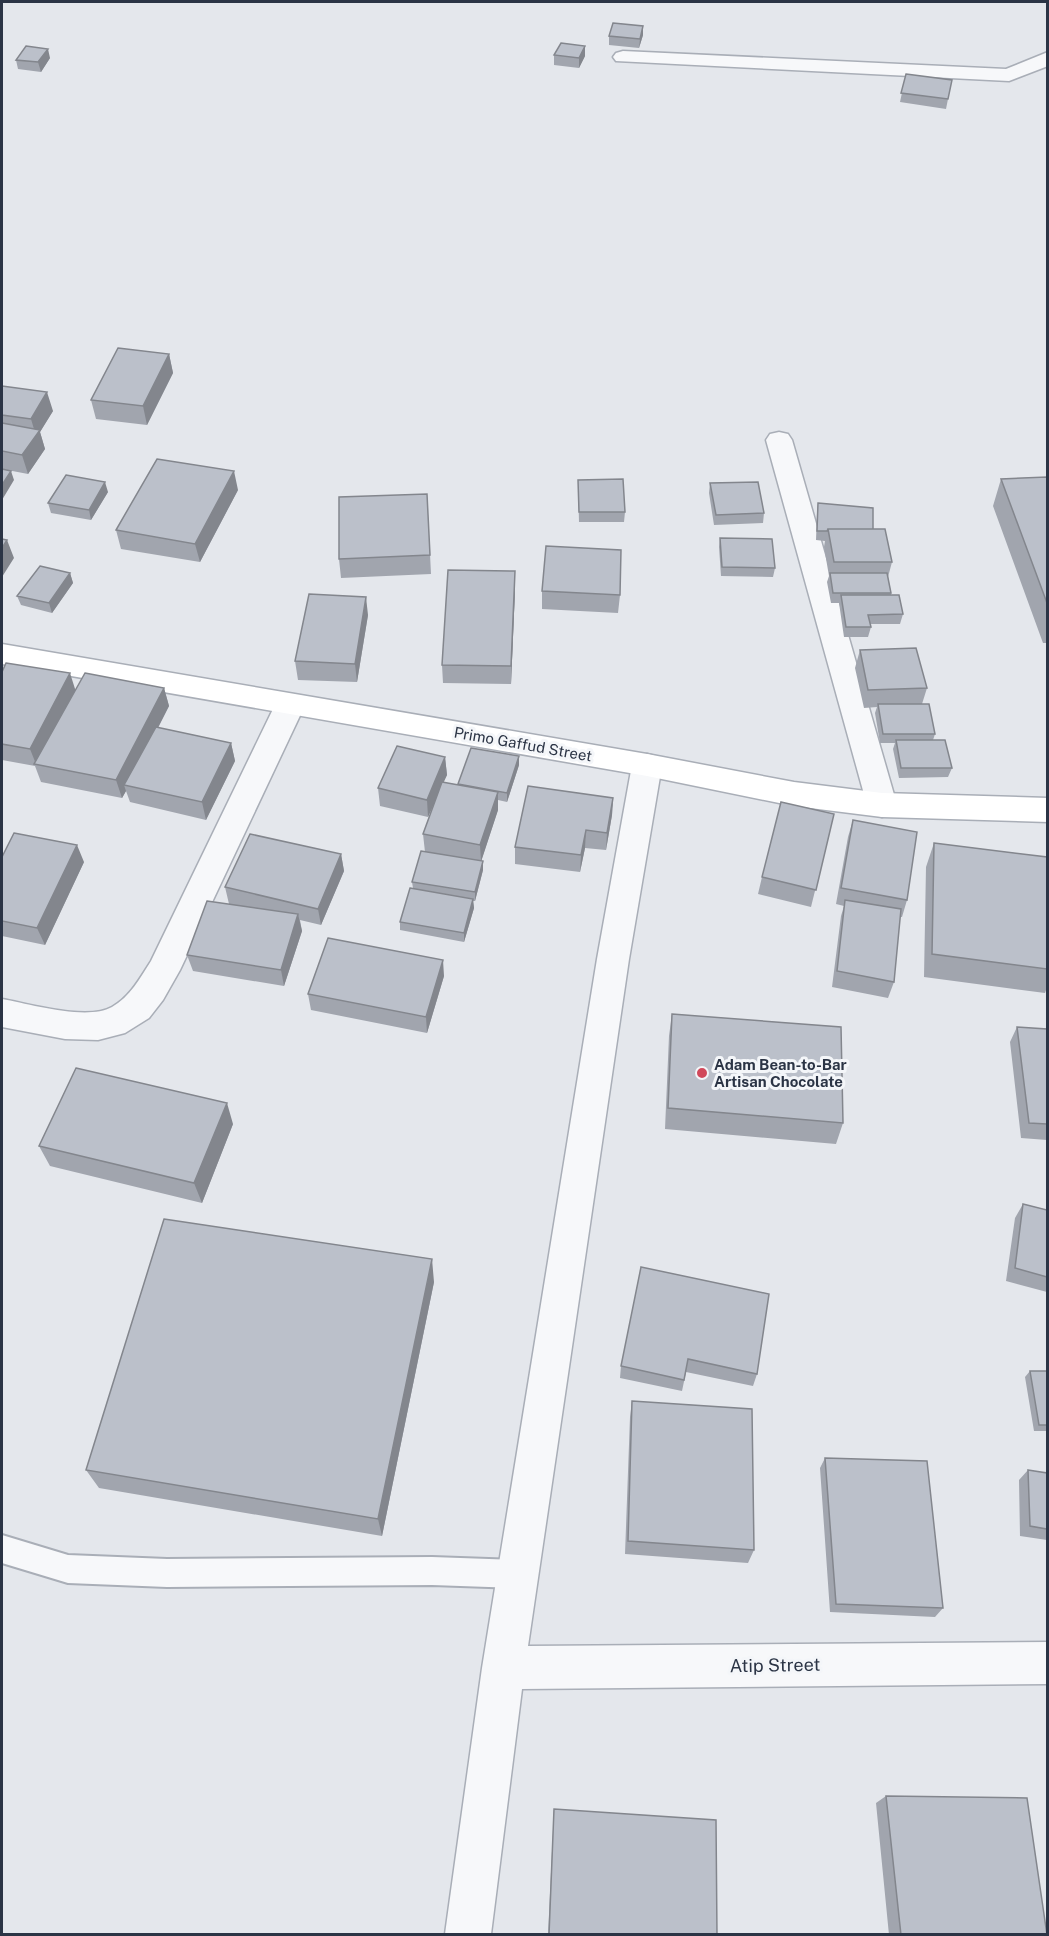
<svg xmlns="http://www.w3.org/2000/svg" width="1049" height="1936" font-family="'Public Sans',sans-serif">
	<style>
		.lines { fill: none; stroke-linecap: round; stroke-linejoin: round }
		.lane-casing { stroke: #a9aeb7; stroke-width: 4 }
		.street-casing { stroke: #a9aeb7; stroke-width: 3 }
		.secondary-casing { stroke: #a9aeb7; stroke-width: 3 }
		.lane { fill: #f7f8fa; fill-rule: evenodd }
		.street { fill: #f7f8fa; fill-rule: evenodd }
		.secondary { fill: #fff; fill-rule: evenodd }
		.wall { fill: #a1a5ae }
		.shaded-wall { fill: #83868d }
		.building { fill: #bbc0ca; stroke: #83868d; stroke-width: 1.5 }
		.poi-dot { fill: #d1495b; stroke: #f4f6f9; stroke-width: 2 }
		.labels { text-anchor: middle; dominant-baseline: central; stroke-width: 6; stroke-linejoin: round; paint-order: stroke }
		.street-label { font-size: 15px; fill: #2b3445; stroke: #f4f6f9 }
		.poi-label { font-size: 15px; font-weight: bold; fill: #2b3445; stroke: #f4f6f9; text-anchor: start }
		.near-street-label { font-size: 18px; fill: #2b3445; stroke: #f4f6f9 }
	</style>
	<rect width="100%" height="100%" fill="#e4e7ec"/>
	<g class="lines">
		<g class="lane-casing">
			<path id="lane" d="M2 1535 68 1555 167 1559 432 1557 519 1560 529 1564 533 1574 529 1584 519 1588 432 1585 167 1587 68 1583 2 1563Z"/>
		</g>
		<g class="street-casing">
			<path id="street" d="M623 51 1006 69 1048 52V66L1009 81 616 61 613 57 616 53Z
				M779 432 788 434 792 440 897 805 893 813 882 817 871 813 867 805 766 440 770 434Z
				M290 694 300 697 305 705 180 970 163 1000 149 1018 125 1033 98 1040 65 1039 2 1027V999C30 1004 87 1021 112 1007 130 997 140 978 151 961L275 705 280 697Z
				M647 754 658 757 662 765 629 959 528 1646 1048 1642V1684L522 1689 491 1934H445L482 1668 597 959 632 765 636 757Z"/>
		</g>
		<g class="secondary-casing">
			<path id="secondary" d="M2 644 647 754 794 782 882 793 1048 798V822L882 817 794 806 647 776 2 664Z"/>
		</g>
		<use href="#lane" class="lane"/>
		<use href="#street" class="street"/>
		<use href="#secondary" class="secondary"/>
	</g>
	<path class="wall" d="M643 35 639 48 609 45V36Z
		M585 46V56L579 68 554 65V55Z
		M50 58 41 72 18 69 16 60Z
		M906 74 948 99 946 109 900 102Z
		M169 354 173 373 147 425 96 419 91 400Z
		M2 386 53 411 40 432 45 449 28 474 2 469Z
		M1047 477V643H1043L993 506 1001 479Z
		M578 480 625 512 624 522H579Z
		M710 483 764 513 763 523 714 525 709 493Z
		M238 490 200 562 121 549 116 530Z
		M108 492 91 520 51 513 48 503Z
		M427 494 431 574 341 578 339 559Z
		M818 503 873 529 892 562 888 577 891 593V595L903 614 900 624H870L871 627 868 637H844L839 603H831L827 582 829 576 824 547 825 541 816 540 817 513Z
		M720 538 775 568 773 577 721 576 719 547Z
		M70 573 73 583 52 613 21 605 17 596Z
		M515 590 511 684 443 683 442 665Z
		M542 591 620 595 618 613 542 609Z
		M368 615 357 682 298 680 295 661Z
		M860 650 927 688 922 704 935 734 933 740 952 768 948 777 899 778 893 749 895 743H880L875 713 877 707 864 708 855 668Z
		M2 672 75 690 164 688 169 706 158 728 231 743 235 761 206 820 130 802 126 791 122 798 41 782 35 766 2 760Z
		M519 756V765L507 802 498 800V810L481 861 483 870 475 901H473L474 908 464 942 400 930V922L413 888 412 882 425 852 423 834 438 795 428 817 380 806 378 788 445 757 447 775 443 782 458 785Z
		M613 798 612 815 606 850 585 848 580 872 515 864V847Z
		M834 814 811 907 758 894 762 877Z
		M853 820 907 900 902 917H900L894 982 888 998 832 987 841 916 844 906 836 904 848 837Z
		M934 843 1047 857V987L1045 993 924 977 926 867Z
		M341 854 344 871 321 925 300 920 302 931 284 986 193 971 187 955 229 904 225 887Z
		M2 857 84 862 45 945 2 936Z
		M444 976 427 1033 311 1010 308 994Z
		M672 1014 843 1123 836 1144 665 1129 669 1036Z
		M1017 1027 1047 1029V1140L1021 1138 1010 1042Z
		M233 1124 202 1203 50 1166 39 1146Z
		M1023 1204 1047 1210V1292L1006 1281 1015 1218Z
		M434 1282 382 1536 99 1488 86 1470Z
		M769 1294 757 1374 753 1386 686 1372 682 1391 620 1378 621 1366Z
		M1030 1371H1047V1431H1034L1025 1377Z
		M632 1401 754 1550 748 1563 625 1554 630 1417Z
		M825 1458 943 1608 935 1617 830 1612 820 1468Z
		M1028 1470 1047 1473V1540L1020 1536 1019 1480Z
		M886 1796 1047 1935H889L876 1803Z
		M554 1809 717 1935H548Z"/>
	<path class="shaded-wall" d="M643 26V35L639 48 640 39Z
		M585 46V56L579 68V58Z
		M48 49 50 58 41 72 38 62Z
		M169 354 173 373 147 425 143 406Z
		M47 392 53 411 40 432 45 449 28 474 22 455 36 436 31 419Z
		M11 471 14 480 2 500V485Z
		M234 471 238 490 200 562 195 544Z
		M105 482 108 492 91 520 89 510Z
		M7 540 14 558 2 577V548Z
		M515 571V590L511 684V666Z
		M70 573 73 583 52 613 49 603Z
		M366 597 368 615 357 682 355 664Z
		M70 673 76 692 36 764 30 749Z
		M164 688 169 706 128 786 124 785 126 791 122 798 116 780Z
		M231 743 235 761 206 820 202 802Z
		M519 756V765L507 802V793Z
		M445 757 447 775 428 817 427 800Z
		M498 792V810L481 862 480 845Z
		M613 798 612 815 606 850 607 833Z
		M586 830 585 848 580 872 581 855Z
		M77 845 84 862 45 945 37 928Z
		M341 854 344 871 321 925 318 909Z
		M483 861V870L475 901V892Z
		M473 899 474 908 464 942V933Z
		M298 914 302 931 284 986 281 970Z
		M443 960 444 976 427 1033 426 1017Z
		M227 1103 233 1124 202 1203 194 1183Z
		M432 1259 434 1282 382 1536 378 1519Z"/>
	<path class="building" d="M613 23 643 26 640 39 609 36Z
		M561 43 585 46 579 58 554 55Z
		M26 46 48 49 38 62 16 60Z
		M906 74 952 80 948 99 901 93Z
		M118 348 169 354 143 406 91 400Z
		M2 386 47 392 31 419 2 415Z
		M2 423 40 430 22 455 2 451Z
		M157 459 234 471 195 544 116 530Z
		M2 469 11 471 2 485Z
		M66 475 105 482 89 510 48 503Z
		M1047 477V603L1001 479Z
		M623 479 625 512H579L578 480Z
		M758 482 764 513 716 515 710 483Z
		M427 494 430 555 339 559V497Z
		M818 503 873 508V529H828L827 531H817Z
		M828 529H885L892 562H834Z
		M720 538 772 539 775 568 722 567Z
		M2 539 7 540 2 548Z
		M546 546 621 550 620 595 542 591Z
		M40 566 70 573 49 603 17 596Z
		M448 570 515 571 511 666 442 665Z
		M830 573H887L891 593H833Z
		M309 594 366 597 355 664 295 661Z
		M841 595H899L903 614 868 615 871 627H846Z
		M916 648 927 688 868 690 860 650Z
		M6 663 70 673 30 749 2 744V672Z
		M85 673 164 688 116 780 34 764Z
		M878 704H929L935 734H883Z
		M156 727 231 743 202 802 124 785Z
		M896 740H945L952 768H901Z
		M397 746 445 757 427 800 378 788Z
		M471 748 519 756 507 793 458 784Z
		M442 782 498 792 480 845 423 834Z
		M528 786 613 798 607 833 586 830 581 855 515 847Z
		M781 802 834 814 816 890 762 877Z
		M853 820 917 832 907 900 841 888Z
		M14 833 77 845 37 928 2 921V857Z
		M250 834 341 854 318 909 225 887Z
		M934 843 1047 857V969L932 954Z
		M421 851 483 861 475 892 412 882Z
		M410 888 473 899 464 933 400 922Z
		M845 900 901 909 894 982 837 971Z
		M207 901 298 914 281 970 187 955Z
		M328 938 443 960 426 1017 308 994Z
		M672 1014 841 1027 843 1123 668 1108Z
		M1017 1027 1047 1029V1124L1029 1123Z
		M76 1068 227 1103 194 1183 39 1146Z
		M1023 1204 1047 1210V1277L1015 1268Z
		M164 1219 432 1259 378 1519 86 1470Z
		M641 1267 769 1294 757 1374 688 1359 684 1380 621 1366Z
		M1030 1371H1047V1425H1039Z
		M632 1401 752 1409 754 1550 628 1541Z
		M825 1458 927 1461 943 1608 836 1604Z
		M1028 1470 1047 1473V1529L1030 1526Z
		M886 1796 1027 1798 1047 1935H901Z
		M554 1809 716 1820 717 1935H549Z"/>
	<circle class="poi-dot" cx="702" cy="1073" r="6"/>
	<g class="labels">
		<g class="street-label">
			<text transform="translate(523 744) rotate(10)">Primo Gaffud Street</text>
		</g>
		<g class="poi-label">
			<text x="714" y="1064">Adam Bean-to-Bar<tspan x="714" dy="17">Artisan Chocolate</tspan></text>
		</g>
		<g class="near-street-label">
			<text transform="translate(775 1665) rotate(-1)">Atip Street</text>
		</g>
	</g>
	<rect width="1049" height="1936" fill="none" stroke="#2b3445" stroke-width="6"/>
</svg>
